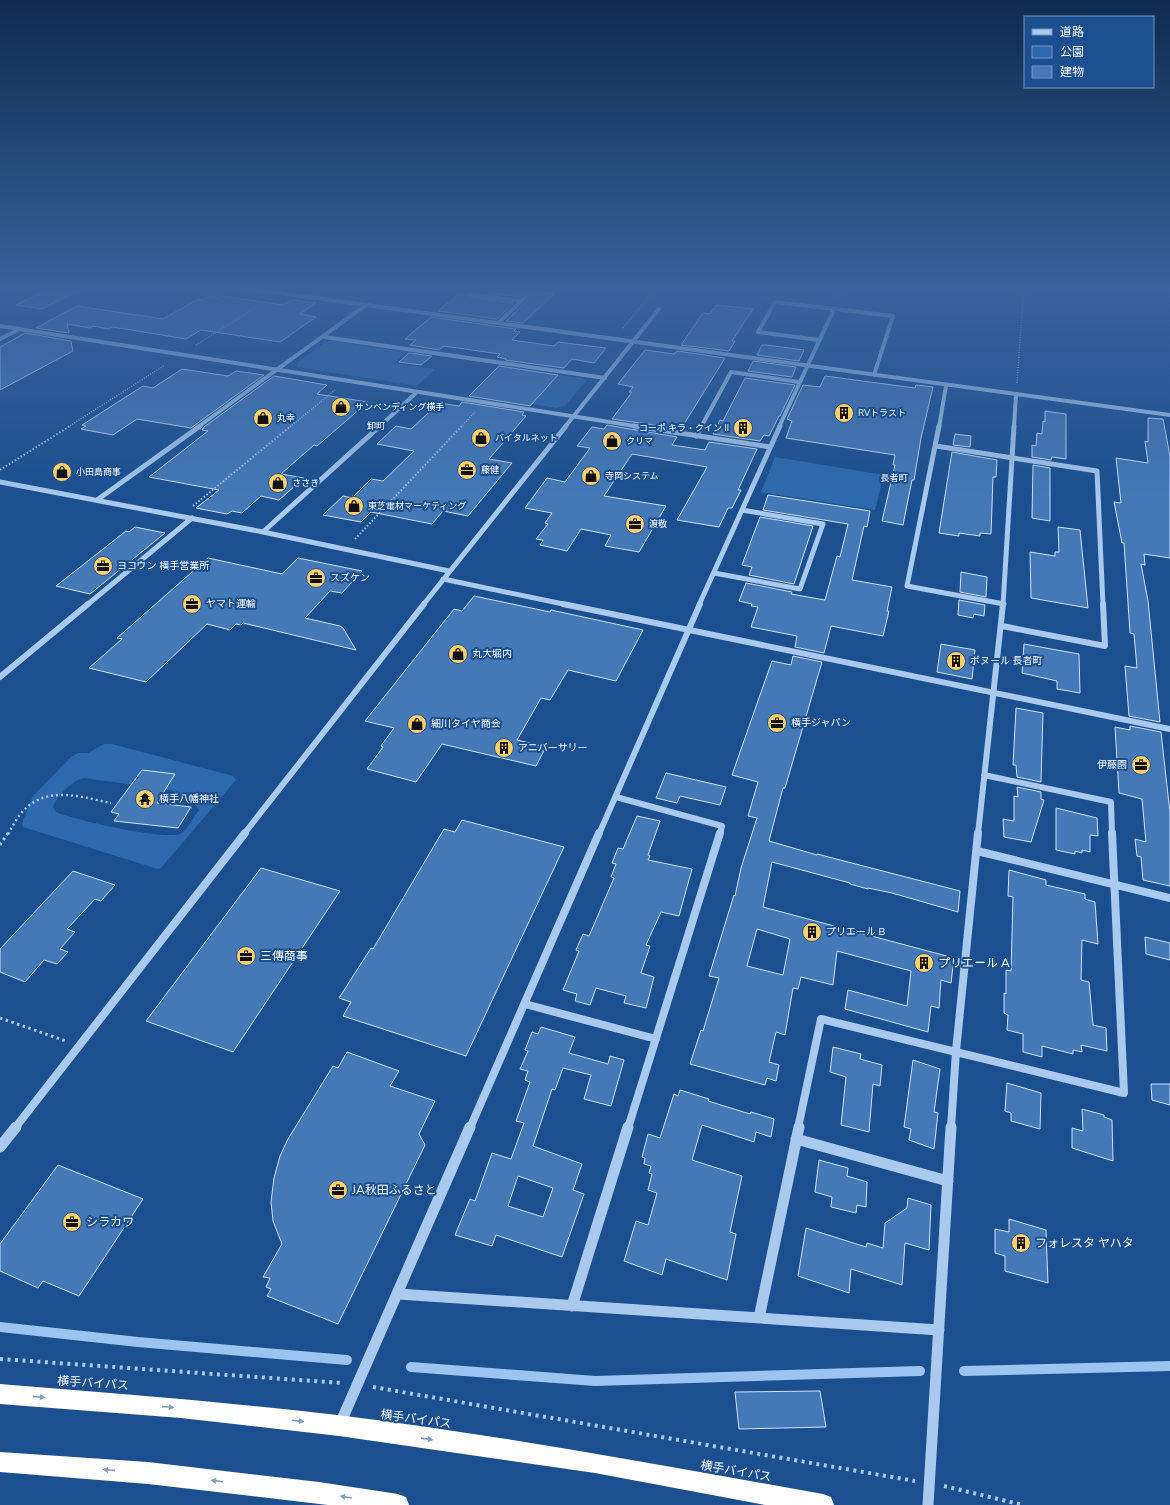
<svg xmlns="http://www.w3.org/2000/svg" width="1170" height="1505" font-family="'Nunito Sans','Noto Sans JP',sans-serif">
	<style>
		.green { fill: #2e69ad; fill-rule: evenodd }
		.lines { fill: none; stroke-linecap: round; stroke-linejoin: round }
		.stream { stroke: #9cc4f0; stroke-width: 10 }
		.building { fill: #4478b7; stroke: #cfe3fa; fill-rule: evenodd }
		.path-far4 { stroke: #a9c9ee; stroke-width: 1.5; stroke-dasharray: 1 1.5; stroke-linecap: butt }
		.path-far3 { stroke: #a9c9ee; stroke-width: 2; stroke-dasharray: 1.5 2; stroke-linecap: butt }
		.path-far2 { stroke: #a9c9ee; stroke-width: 2.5; stroke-dasharray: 2 3; stroke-linecap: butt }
		.path-far1 { stroke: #a9c9ee; stroke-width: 3; stroke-dasharray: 2.5 3.5; stroke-linecap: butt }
		.path { stroke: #a9c9ee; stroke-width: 4; stroke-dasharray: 3 4.5; stroke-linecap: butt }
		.minor-far4 { stroke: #a9c9ee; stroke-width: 4 }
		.minor-far3 { stroke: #a9c9ee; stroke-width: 5 }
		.minor-far2 { stroke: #a9c9ee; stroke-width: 6 }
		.minor-far1 { stroke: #a9c9ee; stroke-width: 8 }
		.minor { stroke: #a9c9ee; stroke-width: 11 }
		.highway { fill: #fff; fill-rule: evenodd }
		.oneway { fill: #829ec1 }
		.labels { text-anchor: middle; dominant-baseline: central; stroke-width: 4; stroke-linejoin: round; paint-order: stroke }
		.far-poi-label { font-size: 9px; fill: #fff; stroke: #1b4f8f; text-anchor: start }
		.far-neighbourhood-label { font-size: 9px; fill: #fff; stroke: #1b4f8f }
		.poi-label { font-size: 10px; fill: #fff; stroke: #1b4f8f; text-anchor: start }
		.near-poi-label { font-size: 12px; fill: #fff; stroke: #1b4f8f; text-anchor: start }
		.near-street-label { font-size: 12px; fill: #fff; stroke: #1b4f8f }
	</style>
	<rect width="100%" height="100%" fill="#1b4f8f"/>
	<path class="green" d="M332 341 406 352 394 363 435 369 417 386 298 367 296 364 325 342Z
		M557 375 582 378 586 381 566 405 557 408 520 402 555 378Z
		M775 457 884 475 875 510 761 492Z
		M104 744H112L233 776 236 780 161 868 158 869 23 827 22 823 33 796 71 757 78 753H88ZM84 778 171 790C183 795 192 798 199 810 194 816 187 831 180 834 163 840 74 820 56 812L53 807C57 796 73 780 84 778Z"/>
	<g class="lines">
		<path class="stream" d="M0 1327 138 1342 347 1360
			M411 1367 595 1381 920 1371
			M964 1371 1170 1366"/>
	</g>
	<path class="building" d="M53 287H75L77 291 42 309 16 305Z
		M477 287H501L527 290 520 297 474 291Z
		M536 292 554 294 523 323 506 321Z
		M459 294 466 295 469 297 514 303 497 319 438 311Z
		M208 296 218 298 221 296 283 305 291 300 316 303 300 314 316 317 280 342 201 330 186 339 113 327 109 329 93 326 90 328 67 324 69 333 36 328 77 306 163 319 198 299 202 300Z
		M716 305 753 309 732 341H735L729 351 681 345 703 313 710 314Z
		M431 317 516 329 514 331 520 332 512 340 554 346 558 342 606 348 594 363 572 359 564 368 505 360 506 359 497 357 500 354 444 346 439 350 410 345 416 340 405 339Z
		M25 333 71 341 73 351 0 390V347Z
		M762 345H767L804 350 799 361 757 355Z
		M645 350 674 354 677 351 725 358 681 429 612 419 632 392H629L633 387 618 384Z
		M409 353 432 356 421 365 399 362Z
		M753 361 796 367 792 377 748 371Z
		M499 366 558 375 530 406 469 396Z
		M182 369 228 376 236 371 264 375 191 428 137 419 113 435 81 429 86 426 82 425 143 386 153 388Z
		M274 376 327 385 317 394 368 402 317 446 314 445 281 474 304 478 279 500 261 496 242 513 232 511 227 514 196 508 219 490 149 477 208 431 202 430 204 427Z
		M825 376 915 388 916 385 933 387 921 438 914 480H912L903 525 882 521 895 465H893L895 455 786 438 792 421 787 419 803 385 820 387Z
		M745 378 795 385 780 416H779L769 436 764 435 760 441 713 434 720 420 723 421Z
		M462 402 524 412 522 415 526 416 489 459 512 463 468 516 443 511 432 524 371 512 361 522 323 515 343 496 352 498 371 479 383 481 414 451 377 444 396 426 411 429 439 403 459 406Z
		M1045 411 1066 414V459L1052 457 1051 460 1032 457V445L1036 446 1037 433 1042 434 1043 421 1045 422Z
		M1148 418 1163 419 1170 456V558L1144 554 1145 565 1141 564 1148 601 1160 722 1129 716 1125 666 1137 668 1134 634 1130 633 1124 543H1122L1114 502 1121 503 1116 458 1148 463 1145 441 1148 442Z
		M607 425 677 437 672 445 705 450 709 442 757 449 738 490H741L732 508H728L719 527 677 520 707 467 632 454 604 496 666 506 639 552 605 546 611 535 581 529 567 551 540 545 543 540 536 539 548 524 545 523 552 513 525 508 547 478 565 482 590 448 577 446 592 427 604 429Z
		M955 434 971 436 970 447 953 445Z
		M952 452 997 460 996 477H993L991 534 980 533V536L959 533V536L939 533Z
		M1033 465 1050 468V521L1032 518Z
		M768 495 870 511 867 527 864 526 852 580 892 587 887 611H889L883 636 831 626 824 653 795 647 797 636 751 627 758 607 751 606 752 604 739 601 746 583 792 592 791 594 825 600 837 556 840 557 848 524 763 510Z
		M760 517 813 526 794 584 749 575 752 567 742 565Z
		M135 527 165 533 90 594 56 586 126 531 129 532Z
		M1058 527 1080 530 1088 608 1031 598 1030 552 1055 556V552H1059Z
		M208 558 282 574 298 558 362 571 342 593 330 591 305 618 340 626 343 628 356 650 243 623 241 625 236 624 230 630 207 624 146 682 89 668 122 639 117 638Z
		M961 572 987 577 986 597 960 592Z
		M474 596 550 612 551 610 643 630 616 681 568 670 550 700 541 698 517 740 546 747 536 766 442 744 416 782 367 769 383 747 381 746 394 728 365 721 454 609 462 611Z
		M959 600 985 605 984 616 974 614 973 618 958 615Z
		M941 644 975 650 972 679 937 672Z
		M1024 644 1079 654 1080 693 1057 689V681L1022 673Z
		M793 656 822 662 785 788H783L769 841 817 855V854L960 891 958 912 892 893 868 888V889L850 884V883L772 862 763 907 954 958 951 983 941 980 939 1008 931 1006 928 1032 845 1009 848 990 907 1006 911 971 837 951 833 985 801 977 798 989 793 988 785 1035 776 1032 769 1062 779 1065 776 1081 767 1078 765 1085 690 1064 701 1030 703 1031 719 978 709 976 734 895 735 896 741 868 757 818 748 816 758 782 732 775 772 661 791 665ZM757 929 790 939 783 975 747 966Z
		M1016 708 1043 713 1041 782 1017 777 1016 765H1013Z
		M1130 726 1161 732 1170 813V886L1143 880 1141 857 1137 856 1135 839 1146 842 1142 799 1119 793 1115 727 1130 730Z
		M142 770 175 774 157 803 191 807 178 828 114 821 119 814 111 812Z
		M666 773 726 787 720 805 680 796 677 803 656 798Z
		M1017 787 1041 792V799L1044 800 1031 842 1004 837 1003 819 1014 821V796L1018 797Z
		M1056 808 1097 818 1098 836 1090 835V852L1082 850V853L1075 851V854L1056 850Z
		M637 816 660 821 648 855 650 856 648 860 692 869 679 916 661 912 646 945 650 946 641 973 654 977 646 1008 624 1003 626 996 596 988 590 1005 575 1001 577 994 563 990 579 951 576 950 583 934 589 936 614 878 611 877 616 864 612 863 618 848 623 849Z
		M462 820 564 847 466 1056 343 1016 351 1002 339 998 371 948 373 949 444 829 455 832Z
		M261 868 340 891 233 1052 146 1021Z
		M1009 870 1046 880V885L1085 894V899L1095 902 1098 944 1082 940 1081 980 1089 982 1093 1025 1106 1028 1107 1051 1081 1045 1082 1052 1073 1050V1054L1042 1046V1057L1023 1052V1034L1007 1030 1008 1015 1004 1013V993L1006 994V970L1011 971 1013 897 1008 896Z
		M73 871 115 885 101 901 95 899 67 929 75 932 60 949 68 952 57 964 44 960 25 982 0 972V949Z
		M1145 937 1170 943V960L1146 954Z
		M541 1027 575 1037 569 1053 608 1064 610 1056 624 1060 611 1106 584 1099 591 1075 563 1068 555 1090 552 1089 533 1146 582 1164 573 1190 584 1194 562 1257 496 1235 492 1246 455 1235 470 1199 475 1201 492 1153 511 1159 524 1123 516 1121 530 1082 525 1080 528 1071 520 1069 528 1051 525 1050 532 1032 538 1034ZM518 1176 553 1188 543 1217 508 1206Z
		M833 1047 861 1054 860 1059 882 1065 880 1086 873 1084 869 1132 841 1125 846 1077 830 1072Z
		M347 1052 399 1071 390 1086 435 1101 419 1134 425 1145 338 1324 267 1296 271 1289 266 1287 270 1278 263 1277 282 1244 273 1221 271 1202 274 1178 280 1156 288 1139 333 1066 338 1068Z
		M913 1060 940 1069 934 1112 938 1113 934 1149 909 1140 911 1129 904 1127Z
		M1007 1083 1041 1093 1040 1129 1011 1121V1113L1005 1111Z
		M1151 1084H1170V1105L1152 1100Z
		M680 1090 709 1099 708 1101 750 1114 751 1112 774 1119 771 1137 756 1132 754 1142 702 1125 692 1160 742 1176 730 1232 736 1234 727 1280 666 1259 662 1275 624 1261 636 1221 648 1225 657 1193 648 1190 652 1174 649 1173 651 1166 644 1164 645 1158 642 1157 648 1134 660 1138 674 1094 678 1096Z
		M1082 1109 1104 1115V1117L1112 1120 1113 1161 1072 1148V1128L1083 1131Z
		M819 1160 848 1168 847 1176 867 1182 866 1207 857 1205 856 1213 831 1207 832 1197 815 1192Z
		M58 1165 143 1199 79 1296 43 1281 38 1288 0 1271V1244Z
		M908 1198 931 1205 929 1250 905 1243 902 1285 851 1269 849 1293 798 1276 806 1228 866 1247 867 1243 883 1248 885 1223 907 1208Z
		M1009 1219 1046 1230 1048 1283 1005 1271V1256L995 1253V1229L1009 1232Z
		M820 1391 826 1427 739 1429 735 1392Z"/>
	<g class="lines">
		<path class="path-far4" d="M839 298 843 287
			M451 304 459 297
			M623 328 657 287
			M196 345 263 303
			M1017 383 1024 287
			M68 427 165 365
			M290 427 335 390
			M461 427 475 412"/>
		<path class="path-far3" d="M0 470 70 426
			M193 506 291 426
			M355 539 462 426"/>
		<path class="path-far2" d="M8 834C13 826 17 817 23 811 47 785 81 797 111 803"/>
		<path class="path-far1" d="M0 845 8 833
			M0 1018 66 1041"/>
		<path class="path" d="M0 1359 342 1383
			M373 1387 915 1481
			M944 1486 1023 1505"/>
		<path class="minor-far4" d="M235 287 1170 415
			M469 294 522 301
			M498 323 536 287
			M0 326 641 427
			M324 337 605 378
			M0 339 20 329
			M819 340 758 332 775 302 893 316 874 375
			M198 427 366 305
			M379 427 417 392
			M565 427 659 309
			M701 427 731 372 799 382
			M779 427 834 309
			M939 427 946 386
			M1014 427 1016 395"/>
		<path class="minor-far3" d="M634 426 770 447
			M939 426 907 586 1004 604
			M696 436 702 426
			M936 446 1097 471 1103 605
			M0 482 263 532 449 571
			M97 500 200 426
			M263 532 380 426
			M714 573 800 589 823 524 742 510
			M443 579 568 605
			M87 605 192 518
			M423 605 566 426
			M699 605 780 426
			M1003 605 1014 426"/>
		<path class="minor-far2" d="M563 604 1170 729
			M1002 626 1105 646 1103 604
			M0 677 88 604
			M984 775 1111 802 1112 834
			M616 797 722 826 720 834
			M244 834 424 604
			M599 834 700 604
			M978 834 1003 604"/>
		<path class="minor-far1" d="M977 851 1170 898
			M525 1004 656 1039
			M15 1128 245 833
			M470 1128 599 833
			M628 1128 720 833
			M798 1128 821 1019 1124 1093 1112 833
			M951 1128 956 1051 978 833"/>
		<path class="minor" d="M796 1139 948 1181
			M0 1147 16 1127
			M398 1294 939 1330
			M572 1306 628 1127
			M759 1318 799 1127
			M340 1424 470 1127
			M928 1505 951 1127"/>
		<path class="highway" d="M0 1384C113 1393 225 1402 337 1415 500 1435 661 1465 823 1494L831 1497 834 1505H765L595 1473 339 1436 181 1418 0 1404Z
			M0 1452 148 1462 319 1482 398 1494 406 1497 409 1505H328L148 1484 0 1472Z"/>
	</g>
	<defs><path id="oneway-solid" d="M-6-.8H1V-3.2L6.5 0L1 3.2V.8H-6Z"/></defs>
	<g class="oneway">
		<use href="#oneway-solid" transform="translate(39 1397) rotate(4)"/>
		<use href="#oneway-solid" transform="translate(168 1407) rotate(4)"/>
		<use href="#oneway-solid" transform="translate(298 1421) rotate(7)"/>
		<use href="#oneway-solid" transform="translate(427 1439) rotate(8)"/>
		<use href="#oneway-solid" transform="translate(109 1470) rotate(-176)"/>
		<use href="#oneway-solid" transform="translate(217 1481) rotate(-173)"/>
		<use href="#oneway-solid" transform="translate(346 1497) rotate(-171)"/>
	</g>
	<linearGradient id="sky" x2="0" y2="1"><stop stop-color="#0f2b4f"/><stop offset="0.58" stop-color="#39639b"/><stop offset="1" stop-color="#39639b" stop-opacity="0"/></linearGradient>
	<rect width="1170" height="498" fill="url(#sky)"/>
	<defs>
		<g id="shop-disc" transform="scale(1)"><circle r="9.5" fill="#ffd166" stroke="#1b4f8f"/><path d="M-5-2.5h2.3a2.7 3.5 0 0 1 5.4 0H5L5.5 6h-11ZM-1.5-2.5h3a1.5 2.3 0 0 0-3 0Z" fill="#111"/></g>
		<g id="building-disc" transform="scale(1)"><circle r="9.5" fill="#ffd166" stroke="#1b4f8f"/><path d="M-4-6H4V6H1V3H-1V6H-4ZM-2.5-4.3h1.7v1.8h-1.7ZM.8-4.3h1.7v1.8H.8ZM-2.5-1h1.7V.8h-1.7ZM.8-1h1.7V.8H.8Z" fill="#111"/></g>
		<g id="office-disc" transform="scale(1)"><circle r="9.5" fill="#ffd166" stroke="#1b4f8f"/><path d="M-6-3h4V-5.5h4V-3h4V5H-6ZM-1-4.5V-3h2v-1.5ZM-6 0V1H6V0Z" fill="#111"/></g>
		<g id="temple-disc" transform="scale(1)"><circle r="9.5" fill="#ffd166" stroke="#1b4f8f"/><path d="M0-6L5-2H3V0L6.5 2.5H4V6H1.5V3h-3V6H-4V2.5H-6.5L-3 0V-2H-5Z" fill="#111"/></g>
	</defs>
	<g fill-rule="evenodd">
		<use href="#shop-disc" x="341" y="407"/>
		<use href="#building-disc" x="844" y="413"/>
		<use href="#shop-disc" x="263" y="418"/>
		<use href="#building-disc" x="743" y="428"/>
		<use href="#shop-disc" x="481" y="438"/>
		<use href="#shop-disc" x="612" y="441"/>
		<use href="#office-disc" x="467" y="470"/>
		<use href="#shop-disc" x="62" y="472"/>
		<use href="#shop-disc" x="591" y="476"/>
		<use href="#shop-disc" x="278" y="483"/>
		<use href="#shop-disc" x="354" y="506"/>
		<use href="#office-disc" x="635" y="524"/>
		<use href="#office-disc" x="103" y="566"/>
		<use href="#office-disc" x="316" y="578"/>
		<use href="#office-disc" x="192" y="604"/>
		<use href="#shop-disc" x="458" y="654"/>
		<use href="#building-disc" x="956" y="661"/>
		<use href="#office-disc" x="777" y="723"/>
		<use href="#shop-disc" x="417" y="724"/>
		<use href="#building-disc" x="504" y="748"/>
		<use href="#office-disc" x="1141" y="765"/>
		<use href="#temple-disc" x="145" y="799"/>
		<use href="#building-disc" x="812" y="932"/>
		<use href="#office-disc" x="246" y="956"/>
		<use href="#building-disc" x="924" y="963"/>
		<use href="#office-disc" x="338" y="1190"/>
		<use href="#office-disc" x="72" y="1222"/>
		<use href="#building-disc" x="1021" y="1243"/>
	</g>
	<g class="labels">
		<g class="far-poi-label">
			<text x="355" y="407">サンベンディング横手</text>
			<text x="858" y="413">RVトラスト</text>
			<text x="277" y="418">丸幸</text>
			<text x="729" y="428" text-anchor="end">コーポ キラ・クイン II</text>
			<text x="495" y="438">バイタルネット</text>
			<text x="626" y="441">クリマ</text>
			<text x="481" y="470">藤健</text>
			<text x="76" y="472">小田島商事</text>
			<text x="605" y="476">寺岡システム</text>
			<text x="292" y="483">ささき</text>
			<text x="368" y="506">東芝電材マーケティング</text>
			<text x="649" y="524">渡敬</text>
		</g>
		<g class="far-neighbourhood-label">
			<text x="376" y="426">卸町</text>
			<text x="894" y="478">長者町</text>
		</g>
		<g class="poi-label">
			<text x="117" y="566">ヨコウン 横手営業所</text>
			<text x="330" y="578">スズケン</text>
			<text x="206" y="604">ヤマト運輸</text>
			<text x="472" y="654">丸大堀内</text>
			<text x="970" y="661">ボヌール 長者町</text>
			<text x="791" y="723">横手ジャパン</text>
			<text x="431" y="724">細川タイヤ商会</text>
			<text x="518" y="748">アニバーサリー</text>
			<text x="1127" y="765" text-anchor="end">伊藤園</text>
			<text x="159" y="799">横手八幡神社</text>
			<text x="826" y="932">プリエール B</text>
		</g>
		<g class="near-poi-label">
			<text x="260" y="956">三傳商事</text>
			<text x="938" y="963">プリエール A</text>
			<text x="352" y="1190">JA秋田ふるさと</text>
			<text x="86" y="1222">シラカワ</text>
			<text x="1035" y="1243">フォレスタ ヤハタ</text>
		</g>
		<g class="near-street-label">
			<text transform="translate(93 1383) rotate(4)">横手バイパス</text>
			<text transform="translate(416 1419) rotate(8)">横手バイパス</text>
			<text transform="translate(736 1471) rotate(10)">横手バイパス</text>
		</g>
	</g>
	<rect x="1024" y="16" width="130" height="72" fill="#1b4f8f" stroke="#7695bc"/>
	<rect x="1032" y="29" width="20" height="6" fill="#a9c9ee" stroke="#7695bc"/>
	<text x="1060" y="36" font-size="12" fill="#ffffff">道路</text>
	<rect x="1032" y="46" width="20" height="12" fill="#2e69ad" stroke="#7695bc"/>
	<text x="1060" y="56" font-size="12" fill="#ffffff">公園</text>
	<rect x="1032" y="66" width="20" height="12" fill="#4478b7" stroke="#7695bc"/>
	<text x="1060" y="76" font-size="12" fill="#ffffff">建物</text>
</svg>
